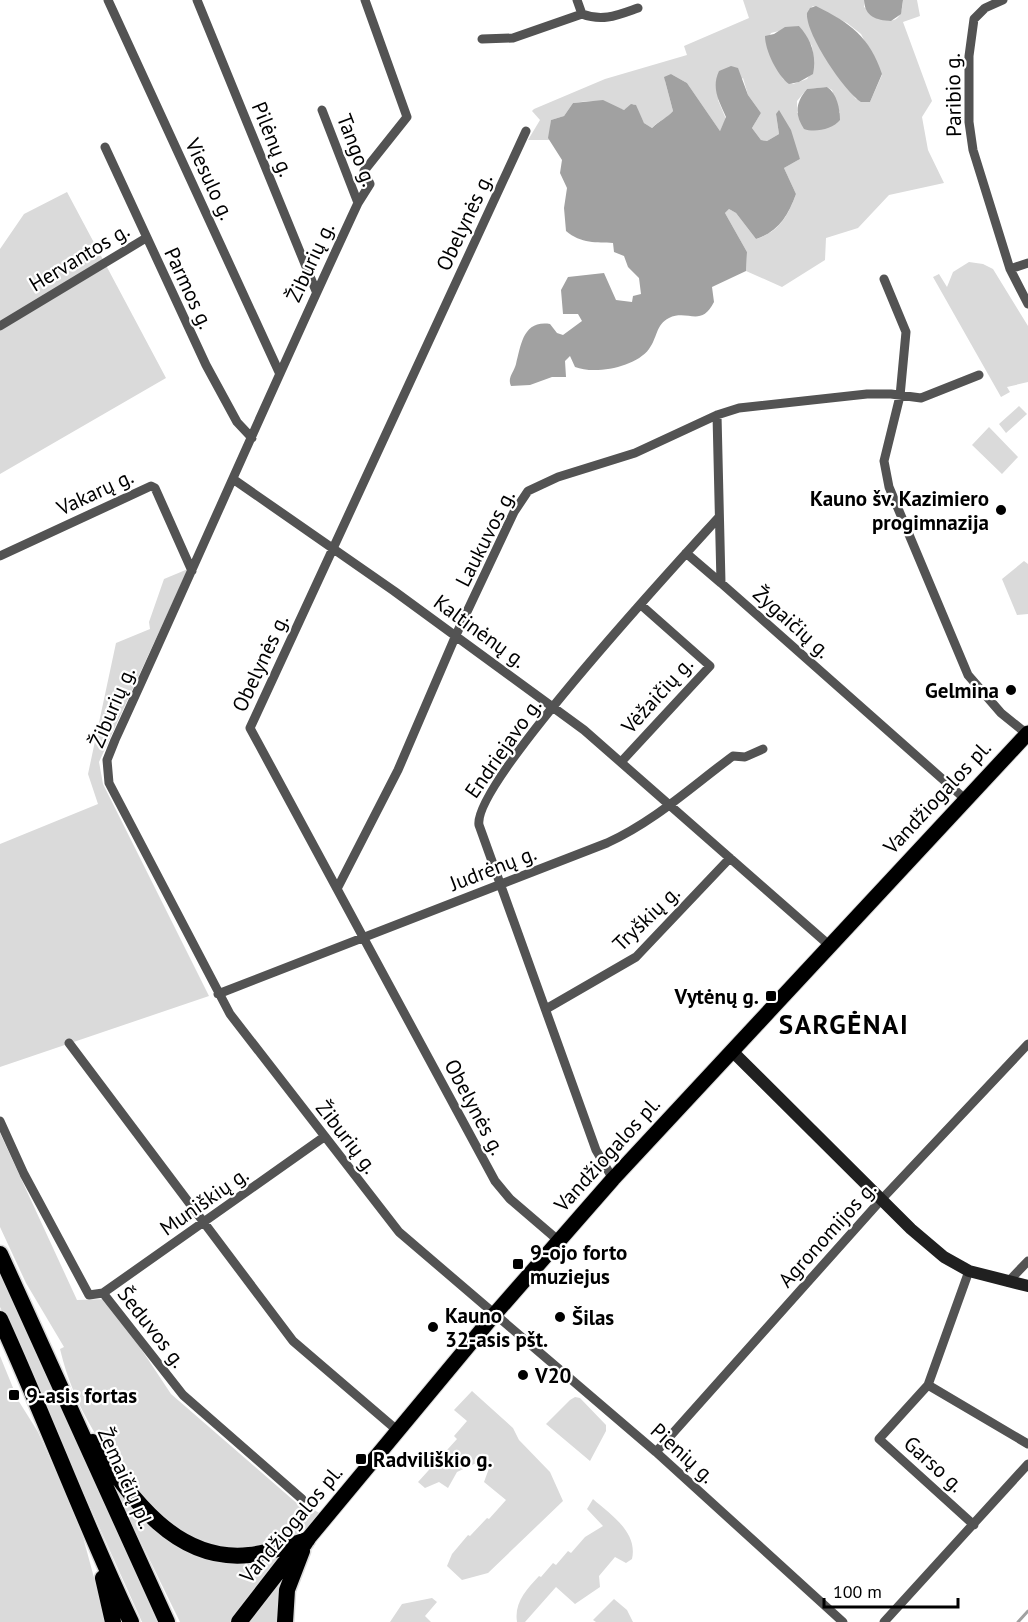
<svg xmlns="http://www.w3.org/2000/svg" width="1028" height="1622" font-family="'PT Sans',sans-serif">
	<style>
		.green { fill: #dadada; fill-rule: evenodd }
		.water { fill: #a1a1a1 }
		.lines { fill: none; stroke-linecap: round; stroke-linejoin: round }
		.stream { stroke: #a1a1a1; stroke-width: 3 }
		.primary-casing { stroke: #dbdbdb; stroke-width: 17 }
		.trunk-casing { stroke: #dbdbdb; stroke-width: 19 }
		.minor { stroke: #535353; stroke-width: 9 }
		.secondary { stroke: #202020; stroke-width: 12 }
		.primary { stroke: #000; stroke-width: 15 }
		.trunk { stroke: #000; stroke-width: 16 }
		.poi-dot { fill: #000; stroke: #fff; stroke-width: 2 }
		.labels { text-anchor: middle; dominant-baseline: central; stroke-width: 4.5; stroke-linejoin: round; paint-order: stroke }
		.street-label { font-size: 21px; fill: #000; stroke: #fff }
		.poi-label { font-size: 21px; font-weight: bold; fill: #000; stroke: #fff; text-anchor: start }
		.district-label { font-size: 27px; font-weight: bold; letter-spacing: 1.5px; fill: #000; stroke: #fff }
	</style>
	<rect width="100%" height="100%" fill="#fff"/>
	<path class="green" d="M743 0H864V7C881 19 901 33 903 0H917L920 16 903 22 932 101 922 117 928 150 944 183 889 195 858 228 826 238 825 260 782 287 746 271 747 252 725 213 729 209 736 213 756 239C779 232 788 216 796 194L784 168 800 159 776 114 779 134 767 141 761 140 752 128 761 113 748 95 743 78 718 100 726 119 720 131 687 83 671 74 665 81 673 111C667 119 659 120 652 128L644 123 634 104 624 110C603 102 597 99 573 103L564 116 551 120 549 140H528L540 120 532 111 534 109 605 79 687 55 684 46 749 18ZM813 6 847 23 861 34 882 75 870 102 856 99C833 71 820 44 809 10ZM799 26 812 46 814 68 807 79 793 84 783 79 766 43 771 33ZM827 87 832 90 840 113H797V101L807 89Z
		M67 192 166 378 0 474V249L24 214Z
		M969 262 983 264 993 269 1028 326V382L1007 387 1010 392 1001 397 933 277 939 274 947 287 953 272Z
		M1019 406 1027 414 1006 433 999 424Z
		M989 427 1018 457 1002 474 972 445Z
		M1024 561 1028 564V614L1017 615 1002 579Z
		M188 569 99 762 103 784 209 996 0 1067V844L98 804 88 774 116 643 150 629 149 622 164 579Z
		M0 1133 77 1300 108 1299 171 1394 300 1506 309 1507 321 1514C312 1524 302 1534 290 1541 254 1559 204 1548 171 1529 162 1524 154 1511 147 1502 107 1457 74 1409 60 1349L64 1347 26 1283 0 1227Z
		M0 1271 157 1622H142L0 1307Z
		M0 1356 18 1400 38 1432 80 1526 106 1622H0Z
		M472 1391 513 1428 519 1440 550 1472 563 1501 488 1573 462 1580 447 1566 452 1554 468 1535 470 1536 487 1518 489 1519 506 1500 484 1482 491 1463 487 1458 457 1472 448 1488 439 1482 425 1488 418 1482 457 1439 454 1436 467 1421 454 1410Z
		M575 1397 580 1398 606 1425V1431L590 1461 546 1424 570 1400Z
		M113 1485 195 1551 287 1552 236 1622H180Z
		M593 1499C611 1515 638 1532 632 1559L626 1563 615 1557 599 1576 600 1587 575 1604 556 1587 525 1622H517C514 1603 526 1590 539 1576L541 1577 553 1563 556 1565 568 1551 571 1553 585 1537 603 1526 587 1509Z
		M289 1563 279 1622H245Z
		M432 1598 437 1602 425 1616 431 1622H390L402 1604Z
		M614 1599 627 1610 633 1622H596L593 1620Z"/>
	<path class="water" d="M864 0H903L901 14 891 21C876 20 865 17 864 0Z
		M816 6C850 23 870 37 882 74L870 102H861C844 91 805 33 807 13L810 8Z
		M799 26C811 39 817 56 813 74L799 82 789 84C777 75 765 50 765 36L774 34 785 27Z
		M731 66 738 68 748 95 761 113 752 128 761 140 767 141 779 134 776 114 779 110 791 130 800 159 784 168 796 194C788 216 778 232 756 239L736 213 729 209 725 213 747 252 746 271 712 287 714 302C701 328 688 309 669 318 656 324 657 339 649 349 636 367 595 375 575 367L570 356 565 361 566 377H552L530 385 511 386C507 378 514 372 516 364 521 345 523 320 550 324L557 333 563 335 582 321 578 314H563L561 290 568 277 604 273 616 300 632 302 633 296 641 294 639 278 628 267 624 256 614 252 613 243C597 242 581 244 566 231L564 208 567 188 560 173 562 160 548 138 551 120 564 116 573 103 603 100 624 110 631 104 636 105 644 123 652 128C660 120 667 118 673 111L664 77 671 74 687 83 720 131 726 117C719 101 711 88 719 71Z
		M827 87C837 93 840 109 840 120 833 129 815 133 804 129 794 114 796 102 807 89Z"/>
	<g class="lines">
		<path class="stream" d="M1018 1622 1028 1611"/>
		<g class="primary-casing">
			<path id="primary" d="M307 1540 494 1315 613 1179 1028 733"/>
		</g>
		<g class="trunk-casing">
			<path id="trunk" d="M0 1254 167 1622
				M0 1319C46 1420 84 1523 131 1622
				M93 1442C130 1496 175 1563 249 1555 269 1553 288 1546 307 1540
				M103 1578 113 1622
				M239 1622 284 1564 305 1543
				M285 1622 287 1590 302 1551"/>
		</g>
		<path class="minor" d="M108 0 279 372
			M197 0 316 291
			M365 0 407 117 364 171 370 184 358 203C275 381 197 561 115 740L107 760 109 783 230 1014 399 1232 656 1452 843 1622
			M577 0 582 14C603 22 618 15 638 8
			M1003 0 985 8 974 19 969 56V122L973 150 1010 269 1028 304
			M482 39 513 38 582 14
			M322 110 358 203
			M526 131 250 728 495 1181 510 1199 559 1241
			M105 147 206 365 237 422 252 438
			M1010 269 1028 263
			M884 279 906 332 900 396 884 461 889 487 968 675 1001 713 1027 734
			M0 326 146 238
			M717 415 721 583 965 799
			M233 479 394 591 584 730 829 945
			M686 553 721 583
			M0 556 151 486 155 488 192 571
			M621 762 710 666 641 605
			M338 887 398 770 456 635 514 512 528 491 558 477 635 453 717 415 739 408 867 394H891L921 398 979 375
			M218 994 607 843C655 821 691 787 733 756L745 757 763 749
			M546 1009 636 957 730 858
			M69 1043 293 1341 398 1431
			M0 1121 24 1174 89 1295 103 1293 324 1137
			M613 1179 596 1150 479 825C472 784 682 558 719 517
			M969 1271 928 1385 879 1439 974 1525
			M1008 1282 1028 1261
			M103 1293 183 1395 302 1499
			M928 1385 1028 1444
			M656 1452 881 1200 1028 1044
			M884 1622 1028 1464"/>
		<path class="secondary" d="M732 1051 911 1229 944 1257 969 1271 1028 1286"/>
		<use href="#primary" class="primary"/>
		<use href="#trunk" class="trunk"/>
	</g>
	<g class="poi-dot">
		<circle cx="1001" cy="510" r="6"/>
		<circle cx="1011" cy="690" r="6"/>
		<rect x="765" y="990" width="12" height="12" rx="3"/>
		<rect x="512" y="1258" width="12" height="12" rx="3"/>
		<circle cx="560" cy="1317" r="6"/>
		<circle cx="433" cy="1327" r="6"/>
		<circle cx="523" cy="1375" r="6"/>
		<rect x="8" y="1389" width="12" height="12" rx="3"/>
		<rect x="355" y="1453" width="12" height="12" rx="3"/>
	</g>
	<g class="labels">
		<g class="street-label">
			<text transform="translate(953 95) rotate(-91)">Paribio g.</text>
			<text transform="translate(273 139) rotate(68)">Pilėnų g.</text>
			<text transform="translate(357 150) rotate(69)">Tango g.</text>
			<text transform="translate(210 179) rotate(65)">Viesulo g.</text>
			<text transform="translate(464 222) rotate(-65)">Obelynės g.</text>
			<text transform="translate(79 257) rotate(-31)">Hervantos g.</text>
			<text transform="translate(310 262) rotate(-65)">Žiburių g.</text>
			<text transform="translate(189 288) rotate(65)">Parmos g.</text>
			<text transform="translate(95 492) rotate(-25)">Vakarų g.</text>
			<text transform="translate(485 538) rotate(-63)">Laukuvos g.</text>
			<text transform="translate(792 622) rotate(42)">Žygaičių g.</text>
			<text transform="translate(480 631) rotate(36)">Kaltinėnų g.</text>
			<text transform="translate(260 663) rotate(-65)">Obelynės g.</text>
			<text transform="translate(657 695) rotate(-48)">Vėžaičių g.</text>
			<text transform="translate(112 707) rotate(-67)">Žiburių g.</text>
			<text transform="translate(503 748) rotate(-55)">Endriejavo g.</text>
			<text transform="translate(937 797) rotate(-47)">Vandžiogalos pl.</text>
			<text transform="translate(493 868) rotate(-21)">Judrėnų g.</text>
			<text transform="translate(646 918) rotate(-44)">Tryškių g.</text>
			<text transform="translate(475 1107) rotate(62)">Obelynės g.</text>
			<text transform="translate(347 1137) rotate(52)">Žiburių g.</text>
			<text transform="translate(607 1154) rotate(-48)">Vandžiogalos pl.</text>
			<text transform="translate(204 1201) rotate(-35)">Muniškių g.</text>
			<text transform="translate(827 1234) rotate(-48)">Agronomijos g.</text>
			<text transform="translate(152 1327) rotate(52)">Šeduvos g.</text>
			<text transform="translate(683 1453) rotate(42)">Pienių g.</text>
			<text transform="translate(934 1464) rotate(42)">Garso g.</text>
			<text transform="translate(126 1478) rotate(66)">Žemaičių pl.</text>
			<text transform="translate(291 1524) rotate(-50)">Vandžiogalos pl.</text>
		</g>
		<g class="poi-label">
			<text x="989" y="498" text-anchor="end">Kauno šv. Kazimiero<tspan x="989" dy="24">progimnazija</tspan></text>
			<text x="999" y="690" text-anchor="end">Gelmina</text>
			<text x="759" y="996" text-anchor="end">Vytėnų g.</text>
			<text x="530" y="1252">9-ojo forto<tspan x="530" dy="24">muziejus</tspan></text>
			<text x="445" y="1315">Kauno<tspan x="445" dy="24">32-asis pšt.</tspan></text>
			<text x="572" y="1317">Šilas</text>
			<text x="535" y="1375">V20</text>
			<text x="26" y="1395">9-asis fortas</text>
			<text x="373" y="1459">Radviliškio g.</text>
		</g>
		<g class="district-label">
			<text x="844" y="1024">SARGĖNAI</text>
		</g>
	</g>
	<path d="M824 1598v9h134v-9" fill="none" stroke="#000000" stroke-width="3"/>
	<text x="833" y="1598" font-size="18" fill="#000000" stroke="#ffffff" stroke-width="4.5" paint-order="stroke">100 m</text>
</svg>
